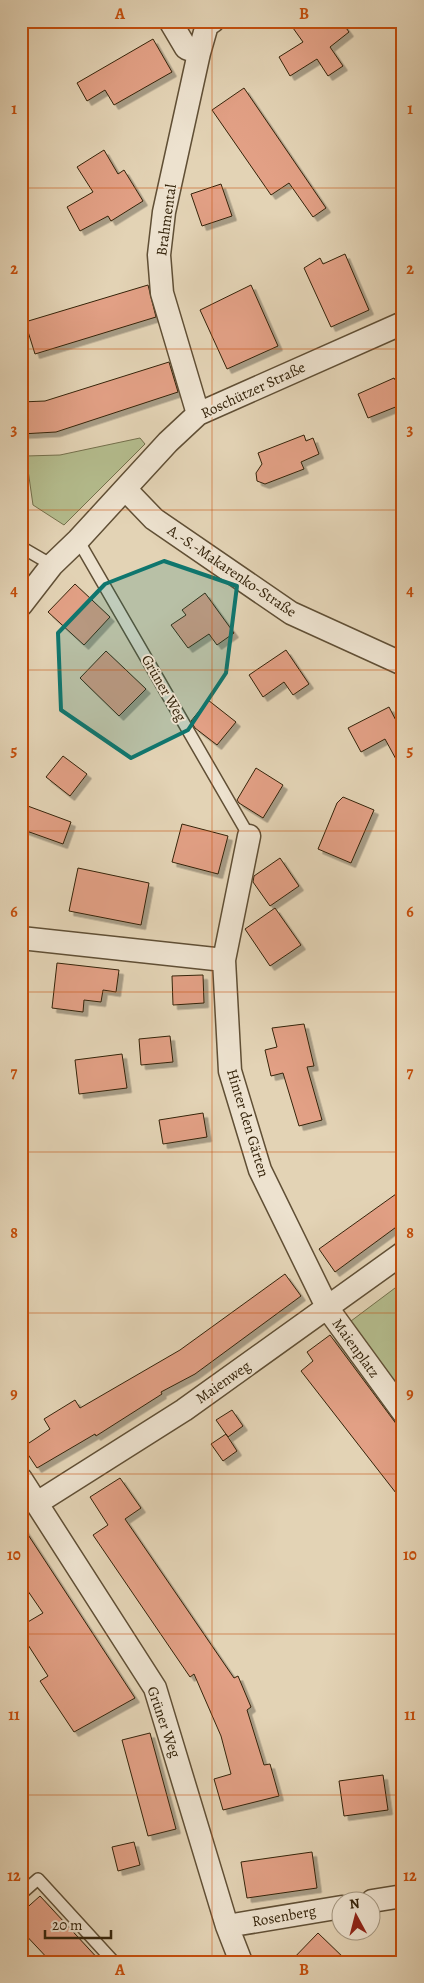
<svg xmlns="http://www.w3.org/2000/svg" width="424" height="1983" font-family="Alegreya,serif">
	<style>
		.green { fill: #b4bc8d; stroke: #74704c }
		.building { fill: #e2a085; stroke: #34230a; filter: url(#shadow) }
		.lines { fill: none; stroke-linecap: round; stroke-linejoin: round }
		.service-casing { stroke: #604f35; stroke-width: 14 }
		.minor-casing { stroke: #604f35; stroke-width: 25 }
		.service { stroke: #ede2cf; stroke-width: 11 }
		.minor { stroke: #ede2cf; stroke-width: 22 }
		.marked { fill: #0f766e; fill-opacity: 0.2; stroke: #0f766e; stroke-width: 4; stroke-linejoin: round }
		.grid { fill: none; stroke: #c44e0c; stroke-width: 1; stroke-opacity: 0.55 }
		.labels { text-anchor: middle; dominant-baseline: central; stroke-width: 4; stroke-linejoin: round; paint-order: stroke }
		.street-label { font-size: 15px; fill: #34230a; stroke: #ede2cf }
		.neatline { fill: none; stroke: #c44e0c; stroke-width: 2 }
		.grid-label { font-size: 16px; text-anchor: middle; font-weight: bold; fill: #c44e0c }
	</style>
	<defs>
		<filter id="shadow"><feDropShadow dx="4.5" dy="4.5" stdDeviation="0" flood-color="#0004"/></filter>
	</defs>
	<rect width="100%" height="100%" fill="#e3d3b5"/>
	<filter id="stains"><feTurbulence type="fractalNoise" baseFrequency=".004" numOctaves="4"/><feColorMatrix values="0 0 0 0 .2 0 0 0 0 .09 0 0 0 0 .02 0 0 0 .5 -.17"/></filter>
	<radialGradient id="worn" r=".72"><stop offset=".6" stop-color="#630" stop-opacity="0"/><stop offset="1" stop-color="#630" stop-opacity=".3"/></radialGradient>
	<path class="green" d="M140 438 145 444 64 525 33 505 26 456 60 455Z
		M403 1282V1399L347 1324Z"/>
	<path class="building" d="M288 21H341L349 32 330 47 343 66 328 76 317 59 290 76 279 57 303 42Z
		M153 39 172 72 114 105 105 90 87 101 77 83Z
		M244 88 326 208 313 217 289 183 271 195 212 110Z
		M104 150 118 174 124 170 143 201 111 221 108 216 80 231 67 207 93 192 77 167Z
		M221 184 232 216 202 226 191 194Z
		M345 254 369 310 331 327 304 268 320 258 323 264Z
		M148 285 156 317 35 354 25 322Z
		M251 285 278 346 227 369 200 310Z
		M169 362 178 392 56 432 21 434V402L45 401Z
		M394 378 397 383 403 381V404L368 418 358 394Z
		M304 435 306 441 313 438 319 454 301 462 304 469 265 484 257 481 256 473 262 464 258 453Z
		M75 584 110 617 84 645 48 612Z
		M205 593 234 633 217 645 209 634 188 648 171 625 186 615 182 610Z
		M286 650 309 684 293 695 284 682 263 697 249 675Z
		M106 651 146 689 119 716 80 678Z
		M208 700 236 722 217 745 195 728 191 721Z
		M389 707 403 734V772L385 739 361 752 348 728Z
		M63 756 87 774 70 796 46 777Z
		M256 768 283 785 263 818 239 803 237 800Z
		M343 797 374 810 351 863 318 849 337 803Z
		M25 805 71 822 63 844 21 829V816Z
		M182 824 228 836 218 874 172 862Z
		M280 858 299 886 270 906 253 882 254 876Z
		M78 868 149 883 141 925 69 911Z
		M275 908 301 945 270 966 245 929Z
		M57 963 119 970 116 992 103 990 101 1002 84 1000 83 1012 52 1008Z
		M203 975 204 1003 173 1005 172 976Z
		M304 1024 314 1066 307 1067 322 1120 299 1126 283 1073 271 1076 265 1050 277 1047 272 1028Z
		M170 1036 173 1062 141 1065 139 1039Z
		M122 1054 127 1088 79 1094 75 1060Z
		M203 1113 207 1137 163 1144 159 1120Z
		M403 1189V1222L335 1272 319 1249Z
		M285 1274 301 1296 195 1374 161 1392 162 1394 96 1436 95 1434 37 1468 23 1447 50 1429 44 1419 75 1400 80 1408 180 1350Z
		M330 1335 403 1433V1502L301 1371 313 1361 307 1352Z
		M232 1410 243 1426 228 1437 216 1420Z
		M226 1434 237 1451 223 1461 211 1444Z
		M120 1478 141 1508 125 1519 234 1678 238 1676 251 1707 247 1710 264 1765 270 1764 279 1796 223 1810 214 1779 231 1774 221 1736 194 1674 190 1677 93 1535 108 1525 90 1497Z
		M21 1524 135 1698 74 1732 40 1681 48 1676 21 1634V1626L43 1613 21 1581Z
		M150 1733 176 1829 148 1836 122 1740Z
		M383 1775 388 1810 344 1816 339 1781Z
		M134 1842 140 1865 118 1871 112 1847Z
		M312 1852 317 1888 247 1898 241 1862Z
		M40 1896 88 1948 101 1962H51L21 1930V1913Z
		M318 1933 348 1962H290Z"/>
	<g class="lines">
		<g class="service-casing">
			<path id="service" d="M78 540 249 836
				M21 547 52 565
				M21 1894 38 1879 114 1962"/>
		</g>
		<g class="minor-casing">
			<path id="minor" d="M170 21 186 48 199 53
				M198 414 162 293 159 255 164 212 199 53 207 25 213 21
				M126 490 154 519 291 613 403 664
				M21 605 52 565 78 540 168 442 198 414 403 323
				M249 836 224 960 230 1071 260 1170 328 1309 403 1412
				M21 938 224 960
				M21 1479 155 1688 227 1926 241 1962
				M37 1503 184 1410 403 1253
				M372 1901 403 1896
				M227 1926 342 1907"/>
		</g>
		<use href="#service" class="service"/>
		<use href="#minor" class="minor"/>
	</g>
	<path class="marked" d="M164 561 237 586 226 673 188 730 131 758 61 710 58 633 105 584Z"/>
	<path class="grid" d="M212 21V1962M21 188H403M21 349H403M21 510H403M21 670H403M21 831H403M21 992H403M21 1152H403M21 1313H403M21 1474H403M21 1634H403M21 1795H403"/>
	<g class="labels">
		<g class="street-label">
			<text transform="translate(166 220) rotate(-82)">Brahmental</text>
			<text transform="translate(253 390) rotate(-25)">Roschützer Straße</text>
			<text transform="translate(232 571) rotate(34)">A.-S.-Makarenko-Straße</text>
			<text transform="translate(164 688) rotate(60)">Grüner Weg</text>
			<text transform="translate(248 1123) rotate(73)">Hinter den Gärten</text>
			<text transform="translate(356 1348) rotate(54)">Maienplatz</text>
			<text transform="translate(223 1382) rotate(-35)">Maienweg</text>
			<text transform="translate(164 1722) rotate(71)">Grüner Weg</text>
			<text transform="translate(284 1916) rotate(-10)">Rosenberg</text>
		</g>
	</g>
	<rect width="424" height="1983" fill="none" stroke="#e3d3b5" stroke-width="55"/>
	<g transform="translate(356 1916) rotate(353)"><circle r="24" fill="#ede2cf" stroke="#a39680"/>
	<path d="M0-4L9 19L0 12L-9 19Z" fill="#8f2418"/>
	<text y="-8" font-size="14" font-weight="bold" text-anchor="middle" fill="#34230a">N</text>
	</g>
	<path d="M45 1930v8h66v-8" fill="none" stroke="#34230a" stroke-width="2.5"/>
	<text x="52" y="1930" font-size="15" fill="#34230a" stroke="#ede2cf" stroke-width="4" paint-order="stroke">20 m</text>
	<rect x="28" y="28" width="368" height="1928" class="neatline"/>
	<g class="grid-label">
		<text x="120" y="19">A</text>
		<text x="304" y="19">B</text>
		<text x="14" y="114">1</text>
		<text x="410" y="114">1</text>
		<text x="14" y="274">2</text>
		<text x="410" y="274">2</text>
		<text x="14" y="435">3</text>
		<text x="410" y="435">3</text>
		<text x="14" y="596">4</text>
		<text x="410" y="596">4</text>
		<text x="14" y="756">5</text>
		<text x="410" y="756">5</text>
		<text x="14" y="917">6</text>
		<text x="410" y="917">6</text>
		<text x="14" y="1078">7</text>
		<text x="410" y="1078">7</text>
		<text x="14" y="1238">8</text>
		<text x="410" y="1238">8</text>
		<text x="14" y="1399">9</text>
		<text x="410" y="1399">9</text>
		<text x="14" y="1560">10</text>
		<text x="410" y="1560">10</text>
		<text x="14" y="1720">11</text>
		<text x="410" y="1720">11</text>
		<text x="14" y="1881">12</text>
		<text x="410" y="1881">12</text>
		<text x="120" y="1975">A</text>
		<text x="304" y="1975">B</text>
	</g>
	<rect width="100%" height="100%" filter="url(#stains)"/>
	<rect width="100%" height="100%" fill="url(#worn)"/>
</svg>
